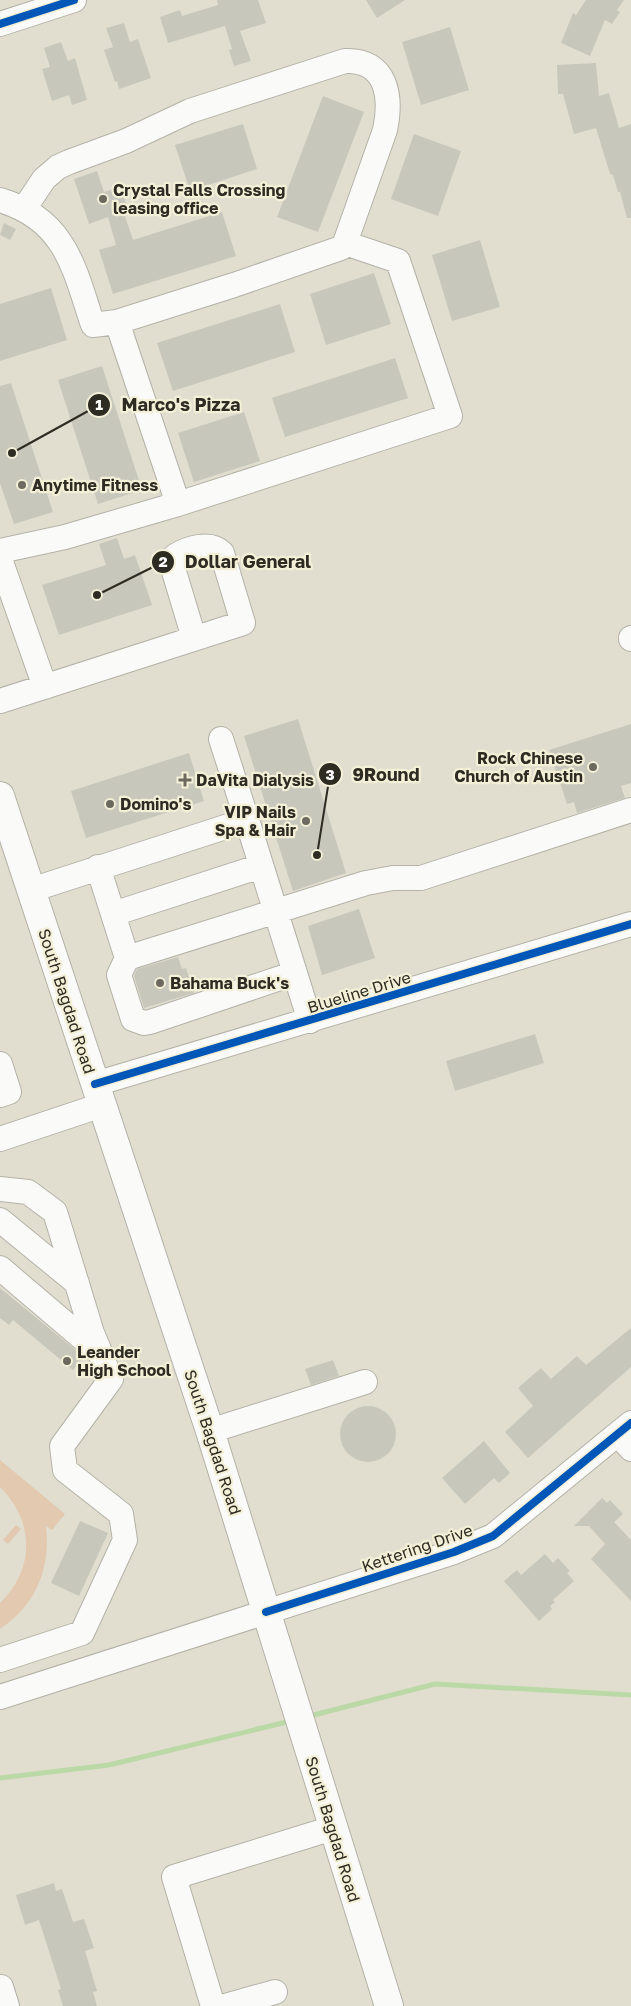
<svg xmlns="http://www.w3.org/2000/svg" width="631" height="2006" font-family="'Golos Text',sans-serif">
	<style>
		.green { fill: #e2c9af }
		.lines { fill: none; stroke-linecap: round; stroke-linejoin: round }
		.stream { stroke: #bbd8a7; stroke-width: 5 }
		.building { fill: #c7c7bc }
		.minor-casing { stroke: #b4b2a7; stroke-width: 26 }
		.major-casing { stroke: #b4b2a7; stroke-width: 30 }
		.minor { stroke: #fafaf8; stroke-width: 24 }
		.major { stroke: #fafaf8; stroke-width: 28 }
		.cycleway-casing { stroke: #f4efd7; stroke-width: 11 }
		.cycleway { stroke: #0057b8; stroke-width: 8 }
		.poi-dot { fill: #6c6a5f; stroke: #f4efd7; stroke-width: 2 }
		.labels { text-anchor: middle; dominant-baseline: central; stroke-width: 4.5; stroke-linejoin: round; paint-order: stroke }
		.poi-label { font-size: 16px; font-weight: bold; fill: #2d2b22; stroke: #f4efd7; text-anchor: start }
		.street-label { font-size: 16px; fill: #2d2b22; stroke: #f4efd7 }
		.leader { fill: none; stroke: #2d2b22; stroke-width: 2 }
		.callout-dot { fill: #2d2b22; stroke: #f4efd7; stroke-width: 2 }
		.mark-label { font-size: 15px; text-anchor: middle; font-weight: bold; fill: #fff }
		.callout-label { font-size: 18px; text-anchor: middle; font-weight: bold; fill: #2d2b22; stroke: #f4efd7; stroke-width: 4.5; stroke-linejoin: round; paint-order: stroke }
	</style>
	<rect width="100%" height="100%" fill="#e1ded0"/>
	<path class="green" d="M0 1460 65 1514 52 1530 46 1526C51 1568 36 1605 0 1629V1603C35 1569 35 1522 0 1487Z
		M16 1525 21 1529 8 1544 3 1540Z"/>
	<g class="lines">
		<path class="stream" d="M306 1717 435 1684 631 1695
			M0 1778 109 1765 291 1721"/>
	</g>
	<path class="building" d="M217 0H258L266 23 240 31 251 61 234 66 229 50 232 49 225 26 168 43 160 17 180 10 182 16 218 5Z
		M366 0H405L377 18Z
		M586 0H624L617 10 620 12 612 24 605 20 590 56 561 43 573 13 576 15Z
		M124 23 130 42 138 39 151 78 119 89 117 81 115 82 104 50 113 47 106 28Z
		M450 27 469 90 421 105 402 42Z
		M61 42 68 61 75 58 87 100 72 105 69 95 52 101 42 69 50 67 44 48Z
		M596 63 599 96 609 93 619 128 631 124V218H627L620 192H618L613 175 610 174 596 128 574 134 563 94H558L557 65Z
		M323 96 364 112 318 232 277 217Z
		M243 124 257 169 190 191 175 145Z
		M414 134 461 151 438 216 391 199Z
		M97 171 104 192 120 187 127 206 122 208 133 240 222 212 236 256 113 294 99 250 116 245 108 217 89 224 74 179Z
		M4 223 16 229 10 240 0 235Z
		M480 240 500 307 452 321 432 255Z
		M374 273 391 324 326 345 310 294Z
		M51 288 67 340 0 361V304Z
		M280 304 295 352 173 391 157 343Z
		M395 358 408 398 285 437 272 398Z
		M102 366 142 490 98 504 58 380Z
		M11 383 53 512 14 524 0 483V386Z
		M244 412 260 461 194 482 178 433Z
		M117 538 124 559 135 555 152 605 59 635 42 585 106 565 99 544Z
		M298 719 346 873 293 891 244 736Z
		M631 724V783L621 786 625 798 577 813 574 802 567 804 549 750Z
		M189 753 204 801 86 838 71 791Z
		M359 909 375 958 322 975 308 926Z
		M178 957 182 969 186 968 194 993 144 1008 134 976 137 969Z
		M535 1034 544 1063 455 1091 446 1061Z
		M0 1288 84 1357 73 1370 13 1320 9 1325 0 1318Z
		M631 1328V1367L528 1458 505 1432 533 1406 518 1388 541 1368 551 1379 577 1356 586 1365Z
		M333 1360 339 1376 311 1385 305 1369Z
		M340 1434a28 28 0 1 1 56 0a28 28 0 1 1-56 0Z
		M484 1441 510 1473 499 1483 494 1478 465 1504 442 1478Z
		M602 1498 607 1503 610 1500 623 1514 614 1522 631 1540V1601L591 1559 605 1544 589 1526H574Z
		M80 1521 108 1533 79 1596 51 1583Z
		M545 1554 553 1563 558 1558 570 1571 567 1573 574 1581 553 1600 555 1602 550 1606 552 1609 539 1621 504 1581 517 1570 521 1575Z
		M54 1883 56 1891 62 1889 73 1922 84 1919 94 1948 85 1951 97 1991 93 1992 97 2006H63L58 1990 61 1989 39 1920 25 1925 16 1895Z"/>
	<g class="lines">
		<g class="minor-casing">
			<path id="minor" d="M0 24 74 0
				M0 200C66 220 74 268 93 325L117 322 178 504 450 416 398 261 345 243 385 130C392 97 387 59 345 61L190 111 126 141 69 162 58 167 44 179 24 209
				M117 322 234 285 341 248 345 243
				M0 551 65 537 178 504
				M0 559 45 687
				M631 638V639
				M0 701 243 623 222 553C210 541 188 548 175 556L172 565 194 638
				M247 820 310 1021
				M98 867 113 914 261 866
				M31 890 247 820 221 739
				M113 914 127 958 366 883 393 878H421L631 810
				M127 958 119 975 133 1019 144 1023 150 1022 295 973
				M0 1064 9 1092 0 1095
				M95 1084 631 924
				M0 1139 102 1105
				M0 1189 28 1192 55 1212 92 1333 100 1352
				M0 1220 77 1283
				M0 1268 100 1353 111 1379 62 1446 65 1470 121 1514 125 1540 82 1633 0 1660
				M210 1431 365 1382
				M618 1434 631 1449
				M0 1697 454 1552 493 1536 631 1423
				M1 1987 7 2006
				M213 2006 174 1877 333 1828
				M225 2006 275 1992"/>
		</g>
		<g class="major-casing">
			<path id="major" d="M0 796 210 1431 389 2006"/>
		</g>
		<use href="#minor" class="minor"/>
		<use href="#major" class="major"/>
		<g class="cycleway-casing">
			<path id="cycleway" d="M0 24 74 0
				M95 1084 631 924
				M266 1612 454 1552 493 1536 631 1423"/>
		</g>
		<use href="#cycleway" class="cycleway"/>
	</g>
	<g class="poi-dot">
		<circle cx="103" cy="199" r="5"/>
		<circle cx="22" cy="485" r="5"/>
		<circle cx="593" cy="767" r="5"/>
		<path d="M182.5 772.5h5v5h5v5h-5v5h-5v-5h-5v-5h5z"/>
		<circle cx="110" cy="804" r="5"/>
		<circle cx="306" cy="821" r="5"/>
		<circle cx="160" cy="983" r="5"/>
		<circle cx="67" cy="1361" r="5"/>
	</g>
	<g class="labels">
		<g class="poi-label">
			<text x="113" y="190">Crystal Falls Crossing<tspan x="113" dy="18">leasing office</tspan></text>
			<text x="32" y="485">Anytime Fitness</text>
			<text x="583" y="758" text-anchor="end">Rock Chinese<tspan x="583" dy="18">Church of Austin</tspan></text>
			<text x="196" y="780">DaVita Dialysis</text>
			<text x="120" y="804">Domino's</text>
			<text x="296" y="812" text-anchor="end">VIP Nails<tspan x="296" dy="18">Spa &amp; Hair</tspan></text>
			<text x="170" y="983">Bahama Buck's</text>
			<text x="77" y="1352">Leander<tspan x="77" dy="18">High School</tspan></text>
		</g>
		<g class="street-label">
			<text transform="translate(359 992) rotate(-17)">Blueline Drive</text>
			<text transform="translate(67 1001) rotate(72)">South Bagdad Road</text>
			<text transform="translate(213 1442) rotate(72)">South Bagdad Road</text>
			<text transform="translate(417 1548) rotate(-19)">Kettering Drive</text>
			<text transform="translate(333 1829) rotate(73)">South Bagdad Road</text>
		</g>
	</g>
	<path class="leader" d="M12 453L99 405M97 595L163 562M317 855L330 774"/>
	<g class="callout-dot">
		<circle cx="12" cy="453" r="5"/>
		<circle cx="97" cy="595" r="5"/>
		<circle cx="317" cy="855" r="5"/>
		<circle cx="99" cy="405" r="12"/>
		<circle cx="163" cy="562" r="12"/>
		<circle cx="330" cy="774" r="12"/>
	</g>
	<g class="mark-label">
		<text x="99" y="410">1</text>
		<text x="163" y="567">2</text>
		<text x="330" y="780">3</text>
	</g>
	<g class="callout-label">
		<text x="181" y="411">Marco's Pizza</text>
		<text x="248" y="568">Dollar General</text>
		<text x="386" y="781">9Round</text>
	</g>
</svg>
